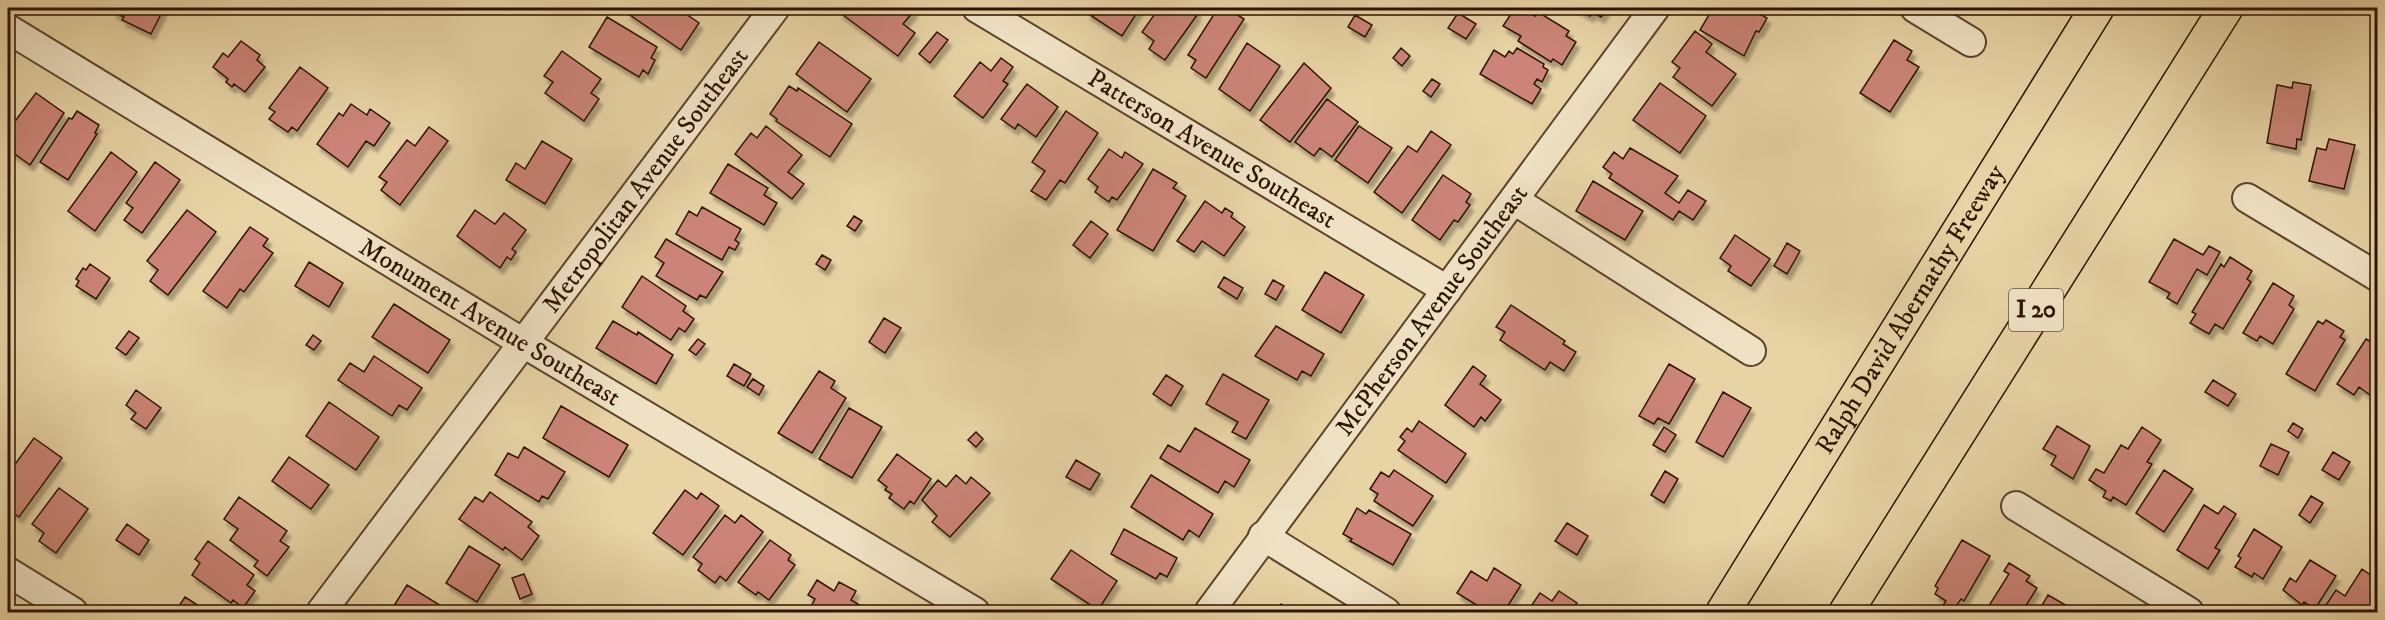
<svg xmlns="http://www.w3.org/2000/svg" width="2385" height="620" font-family="'IM FELL DW Pica',serif">
	<style>
		.building { fill: #cb8477; stroke: #2d1302; stroke-width: 1.5; filter: url(#shadow) }
		.lines { fill: none; stroke-linecap: round; stroke-linejoin: round }
		.street-casing { stroke: #5c432a; stroke-width: 32 }
		.highway-casing { stroke: #2d1302; stroke-width: 36 }
		.street { stroke: #efe2c4; stroke-width: 28 }
		.highway { stroke: #e7d3a4; stroke-width: 33 }
		.labels { text-anchor: middle; dominant-baseline: central; stroke-width: 6; stroke-linejoin: round; paint-order: stroke }
		.shield { fill: #efe2c4; stroke: #67513c; stroke-width: 1.5 }
		.shield-label { font-size: 24px; font-weight: bold; fill: #2d1302 }
		.street-label { font-size: 26px; fill: #2d1302; stroke: #efe2c4 }
	</style>
	<defs>
		<filter id="shadow"><feDropShadow dx="3.5" dy="6" stdDeviation="1.5" flood-color="#0004"/></filter>
	</defs>
	<rect width="100%" height="100%" fill="#e7d3a4"/>
	<filter id="stains"><feTurbulence type="fractalNoise" baseFrequency=".00333" numOctaves="4"/><feColorMatrix values="0 0 0 0 .2 0 0 0 0 .09 0 0 0 0 .02 0 0 0 .5 -.17"/></filter>
	<radialGradient id="worn" r=".72"><stop offset=".6" stop-color="#630" stop-opacity="0"/><stop offset="1" stop-color="#630" stop-opacity=".3"/></radialGradient>
	<path class="building" d="M116 8H164L151 34 122 20 124 17 113 12Z
		M630 8H677L699 23 681 50 627 13Z
		M843 8H910L914 11 903 24 915 33 898 56 839 12Z
		M1091 8H1140L1122 36 1087 13Z
		M1159 8H1199L1195 13 1197 15 1165 60 1149 49 1154 41 1142 32Z
		M1218 8H1227L1244 19 1206 78 1191 68 1196 60 1188 55Z
		M1515 8H1521L1535 16 1538 12 1569 31 1566 36 1576 42 1562 65 1553 59 1551 62 1518 41 1521 36 1503 26Z
		M1576 8H1607L1601 17 1593 12 1590 16Z
		M1713 8H1749L1767 18 1759 32 1756 31 1744 56 1700 30Z
		M1458 13 1476 24 1466 39 1448 28Z
		M1355 15 1372 25 1365 37 1348 27Z
		M607 17 657 47 651 58 655 60 648 74 643 70 639 77 589 47Z
		M1695 31 1712 44 1706 52 1736 74 1712 106 1673 77 1680 68 1672 62Z
		M937 32 948 40 930 63 919 54Z
		M1894 40 1912 51 1907 60 1919 67 1890 112 1860 93Z
		M241 41 260 55 257 60 265 67 245 92 234 84 232 87 226 82 228 79 213 67 223 53 228 57Z
		M819 42 871 79 847 112 796 74Z
		M1247 43 1280 66 1250 111 1219 89Z
		M1401 48 1410 56 1402 66 1393 58Z
		M1517 48 1544 64 1543 67 1548 70 1542 82 1537 79 1534 84 1541 89 1532 104 1480 74 1494 50 1505 57 1509 51 1513 54Z
		M562 51 601 79 591 93 599 99 584 121 545 93 553 82 544 76Z
		M1001 58 1013 67 1003 81 1008 84 983 118 954 96 980 62 991 71Z
		M1304 63 1331 88 1290 142 1260 120Z
		M300 67 328 88 297 131 292 127 288 132 269 119 275 112 269 108Z
		M1432 79 1440 84 1431 97 1423 91Z
		M2293 82 2311 85 2301 140 2297 139 2296 149 2267 143 2277 85 2292 88Z
		M1660 83 1706 116 1680 153 1633 120Z
		M1027 84 1058 107 1036 137 1018 124 1015 129 1001 119Z
		M789 86 797 91 798 88 852 124 830 157 776 121 777 119 770 114Z
		M36 93 64 113 30 165 8 149V125L13 118 16 120Z
		M2378 96V115L2372 112Z
		M1327 99 1358 122 1332 157 1320 148 1314 156 1295 142Z
		M351 104 367 115 370 109 390 123 374 146 366 141 348 167 317 144 339 113 343 116Z
		M77 111 99 125 95 133 97 134 68 180 40 162 69 118 72 119Z
		M1066 111 1098 133 1065 183 1060 180 1046 200 1031 191 1045 171 1032 162Z
		M766 126 802 155 788 172 804 184 792 199 735 154 751 133 757 138Z
		M1359 126 1392 148 1368 183 1335 160Z
		M429 127 448 141 400 205 381 190 387 182 379 177 407 140 415 146Z
		M1431 131 1451 145 1402 213 1374 192 1408 146 1417 152Z
		M2329 139 2355 145 2344 189 2309 181 2317 148 2326 150Z
		M542 141 572 159 545 204 506 180 516 163 525 169Z
		M1630 148 1678 176 1665 193 1679 203 1688 190 1706 201 1693 220 1679 211 1673 220 1609 178 1612 174 1603 167 1614 152 1623 159Z
		M1109 149 1122 158 1125 152 1143 164 1117 200 1112 197 1109 202 1095 192 1098 187 1088 179Z
		M111 152 137 172 95 231 68 211Z
		M155 162 180 180 142 233 124 220 133 208 126 203Z
		M728 164 768 188 764 195 777 203 764 225 710 193Z
		M1153 169 1177 183 1173 188 1186 196 1153 251 1117 230Z
		M1443 175 1471 194 1466 202 1470 205 1458 222 1454 220 1440 240 1412 220Z
		M1593 181 1643 211 1625 240 1576 211Z
		M1205 201 1222 213 1225 208 1233 213 1231 217 1245 227 1224 256 1202 241 1194 252 1177 241Z
		M702 207 741 229 735 240 739 243 735 250 729 247 722 260 676 234 689 211 697 216Z
		M187 210 216 232 168 295 150 281 158 270 147 261Z
		M475 210 495 224 504 213 526 230 512 249 516 252 511 260 507 257 500 268 457 236Z
		M854 216 862 221 855 231 847 226Z
		M1091 221 1108 234 1090 258 1073 245Z
		M250 227 268 239 263 246 273 253 244 292 240 289 227 308 203 291Z
		M1735 235 1770 259 1751 286 1728 271 1731 266 1720 258Z
		M666 239 723 272 706 298 700 295 697 300 656 276 664 263 655 257Z
		M2174 239 2203 255 2209 246 2220 252 2207 275 2197 269 2177 304 2167 298 2170 293 2149 282Z
		M1787 243 1800 251 1787 274 1774 266Z
		M822 255 831 260 825 270 816 264Z
		M2230 257 2252 271 2247 279 2251 282 2223 329 2215 324 2209 334 2190 323 2196 314 2192 312 2221 264 2224 267Z
		M309 262 343 283 329 307 295 286Z
		M90 264 110 278 96 299 76 286 79 281 76 279 83 268 86 270Z
		M1325 272 1364 295 1341 333 1302 310Z
		M642 276 686 306 683 311 694 319 685 332 679 328 671 340 622 307Z
		M1224 277 1243 288 1237 299 1218 287Z
		M1273 280 1284 286 1276 300 1265 294Z
		M2273 283 2294 296 2289 305 2294 309 2273 344 2260 336 2257 341 2243 333Z
		M394 304 450 340 428 373 372 337Z
		M1511 305 1565 341 1563 344 1576 352 1564 371 1550 362 1545 370 1500 340 1505 332 1496 327Z
		M884 318 901 328 885 353 869 342Z
		M2326 320 2344 331 2340 337 2345 340 2315 391 2286 374 2318 321 2323 324Z
		M613 321 637 335 638 332 673 355 656 384 596 348Z
		M1276 326 1324 354 1311 376 1302 371 1297 380 1255 356Z
		M129 331 139 338 126 355 116 348Z
		M313 335 321 341 314 350 306 345Z
		M698 339 705 344 696 355 689 350Z
		M2366 339 2378 346V383L2370 395 2359 387 2354 395 2337 384Z
		M374 356 422 388 407 410 399 405 392 416 338 380 350 363 364 372Z
		M734 364 751 374 744 386 727 376Z
		M1669 364 1695 379 1669 424 1658 418 1654 424 1639 416Z
		M1473 366 1486 376 1480 384 1501 400 1485 421 1481 417 1474 427 1445 405Z
		M819 371 835 381 831 388 846 398 812 453 778 433Z
		M1223 374 1269 400 1246 439 1232 432 1238 422 1206 404Z
		M1166 375 1183 386 1171 406 1153 394Z
		M753 379 764 386 759 395 747 387Z
		M2213 380 2236 394 2228 406 2205 392Z
		M136 390 161 408 146 429 131 419 136 413 126 405Z
		M1723 392 1751 408 1723 457 1696 442Z
		M329 402 379 437 356 470 306 436Z
		M561 406 628 445 609 477 543 438Z
		M849 408 882 427 852 478 819 459Z
		M1419 421 1466 454 1446 483 1398 450 1405 441 1400 437 1407 428 1412 432Z
		M2293 423 2303 429 2298 438 2288 431Z
		M2057 426 2090 446 2073 479 2051 465 2056 456 2043 449Z
		M1664 427 1676 435 1665 452 1653 445Z
		M2142 427 2161 440 2147 462 2152 464 2126 505 2113 497 2111 501 2103 497 2106 491 2089 480 2096 469 2104 473 2121 445 2128 449Z
		M1195 428 1250 460 1234 487 1225 481 1218 493 1160 458 1168 445 1180 452Z
		M976 432 983 439 976 447 968 440Z
		M34 438 62 458 19 517 8 509V474Z
		M2271 444 2289 452 2278 475 2260 466Z
		M524 447 565 472 548 499 542 496 539 502 495 475 508 453 518 458Z
		M2333 452 2350 462 2339 480 2322 470Z
		M897 454 931 479 914 504 910 501 904 509 889 498 892 494 885 490 887 487 878 480Z
		M289 457 329 485 311 509 272 481Z
		M1076 460 1100 474 1090 490 1066 477Z
		M1394 470 1433 496 1413 526 1374 501 1378 494 1370 489 1381 472 1389 477Z
		M2164 470 2193 489 2164 532 2136 513Z
		M1665 471 1678 479 1664 503 1651 495Z
		M956 475 966 484 971 477 990 493 950 537 932 522 937 516 922 500 938 480 946 487Z
		M1151 475 1213 514 1199 537 1189 530 1183 540 1131 507Z
		M59 488 88 509 56 553 39 541 44 533 32 524Z
		M685 490 697 499 701 493 719 506 683 555 653 533Z
		M490 492 532 522 528 527 539 536 522 560 505 547 503 550 459 519 475 497 483 502Z
		M2311 496 2323 503 2310 523 2299 515Z
		M239 497 287 531 280 541 289 547 267 576 254 566 258 561 230 540 238 529 224 519Z
		M2204 505 2218 514 2224 506 2236 514 2215 548 2220 550 2208 569 2177 550Z
		M1357 508 1366 514 1369 510 1411 534 1393 565 1350 541 1352 539 1343 534Z
		M725 515 735 523 741 515 763 532 726 581 720 576 715 583 698 570 702 564 693 557Z
		M1567 523 1588 536 1577 555 1555 541Z
		M127 524 149 540 139 555 116 540Z
		M1124 529 1177 558 1167 577 1160 573 1156 579 1111 554Z
		M2254 529 2282 547 2263 579 2254 573 2252 577 2235 567 2241 558 2238 556Z
		M770 540 791 555 788 560 795 565 769 600 758 592 756 595 738 582Z
		M1962 540 1990 556 1964 601 1961 599 1952 612 1942 607 1946 601 1935 594 1938 588 1935 586Z
		M208 541 254 575 247 585 255 591 243 608 233 600 231 603 192 575 200 563 195 559Z
		M469 546 500 565 477 602 446 583Z
		M1071 550 1117 581 1098 610 1051 579Z
		M2310 560 2336 576 2315 609 2304 602 2302 605 2283 590 2290 578 2296 582Z
		M2009 563 2030 576 2026 581 2037 588 2022 612H1985L2009 574 2004 571Z
		M1494 568 1521 585 1504 612H1488L1457 593 1471 571 1487 581Z
		M2362 569 2372 576 2375 571 2378 573 2376 612H2331L2324 608 2336 590 2345 596Z
		M524 574 532 594 520 599 512 578Z
		M817 580 834 591 839 582 856 591 851 600 866 609 864 612H808L815 599 808 595Z
		M407 585 451 612H400L402 609 395 604Z
		M1559 591 1577 603 1571 612H1527L1540 593 1552 601Z
		M2048 595 2069 607 2066 612H2038Z
		M185 597 208 612H175Z
		M1281 604 1292 612H1274Z"/>
	<g class="lines">
		<g class="street-casing">
			<g id="street">
				<path id="s1" d="M977 8 1447 290"/>
				<path d="M1915 8 1971 42"/>
				<path id="s2" d="M8 29 525 344 975 612"/>
				<path d="M2247 198 2378 277"/>
				<path d="M1514 200 1751 351"/>
				<path d="M2016 506 2189 612"/>
				<path d="M1263 536 1386 612"/>
				<path d="M8 572 73 612"/>
				<path id="s3" d="M321 612 775 8"/>
				<path id="s4" d="M1209 612 1655 8"/>
			</g>
		</g>
		<g class="highway-casing">
			<g id="highway">
				<path id="s5" d="M1723 612 2097 8"/>
				<path d="M1846 612 2226 8"/>
			</g>
		</g>
		<use href="#street" class="street"/>
		<use href="#highway" class="highway"/>
	</g>
	<g class="labels">
		<rect class="shield" x="2009" y="289" width="54" height="42" rx="4.5"/>
		<g class="shield-label">
			<text x="2036" y="310">I 20</text>
		</g>
		<g class="street-label">
			<text stroke="none"><textPath href="#s1" startOffset="274">Patterson Avenue Southeast</textPath></text>
			<text stroke="none"><textPath href="#s3" startOffset="540">Metropolitan Avenue Southeast</textPath></text>
			<text stroke="none"><textPath href="#s4" startOffset="375">McPherson Avenue Southeast</textPath></text>
			<text stroke="none"><textPath href="#s5" startOffset="356">Ralph David Abernathy Freeway</textPath></text>
			<text stroke="none"><textPath href="#s2" startOffset="564">Monument Avenue Southeast</textPath></text>
		</g>
	</g>
	<rect width="2385" height="620" fill="none" stroke="#e7d3a4" stroke-width="30"/>
	<rect x="9" y="9" width="2367" height="602" fill="none" stroke="#2d1302" stroke-width="3"/>
	<rect x="15" y="15" width="2355" height="590" fill="none" stroke="#2d1302" stroke-width="1.5"/>
	<rect width="100%" height="100%" filter="url(#stains)"/>
	<rect width="100%" height="100%" fill="url(#worn)"/>
</svg>
